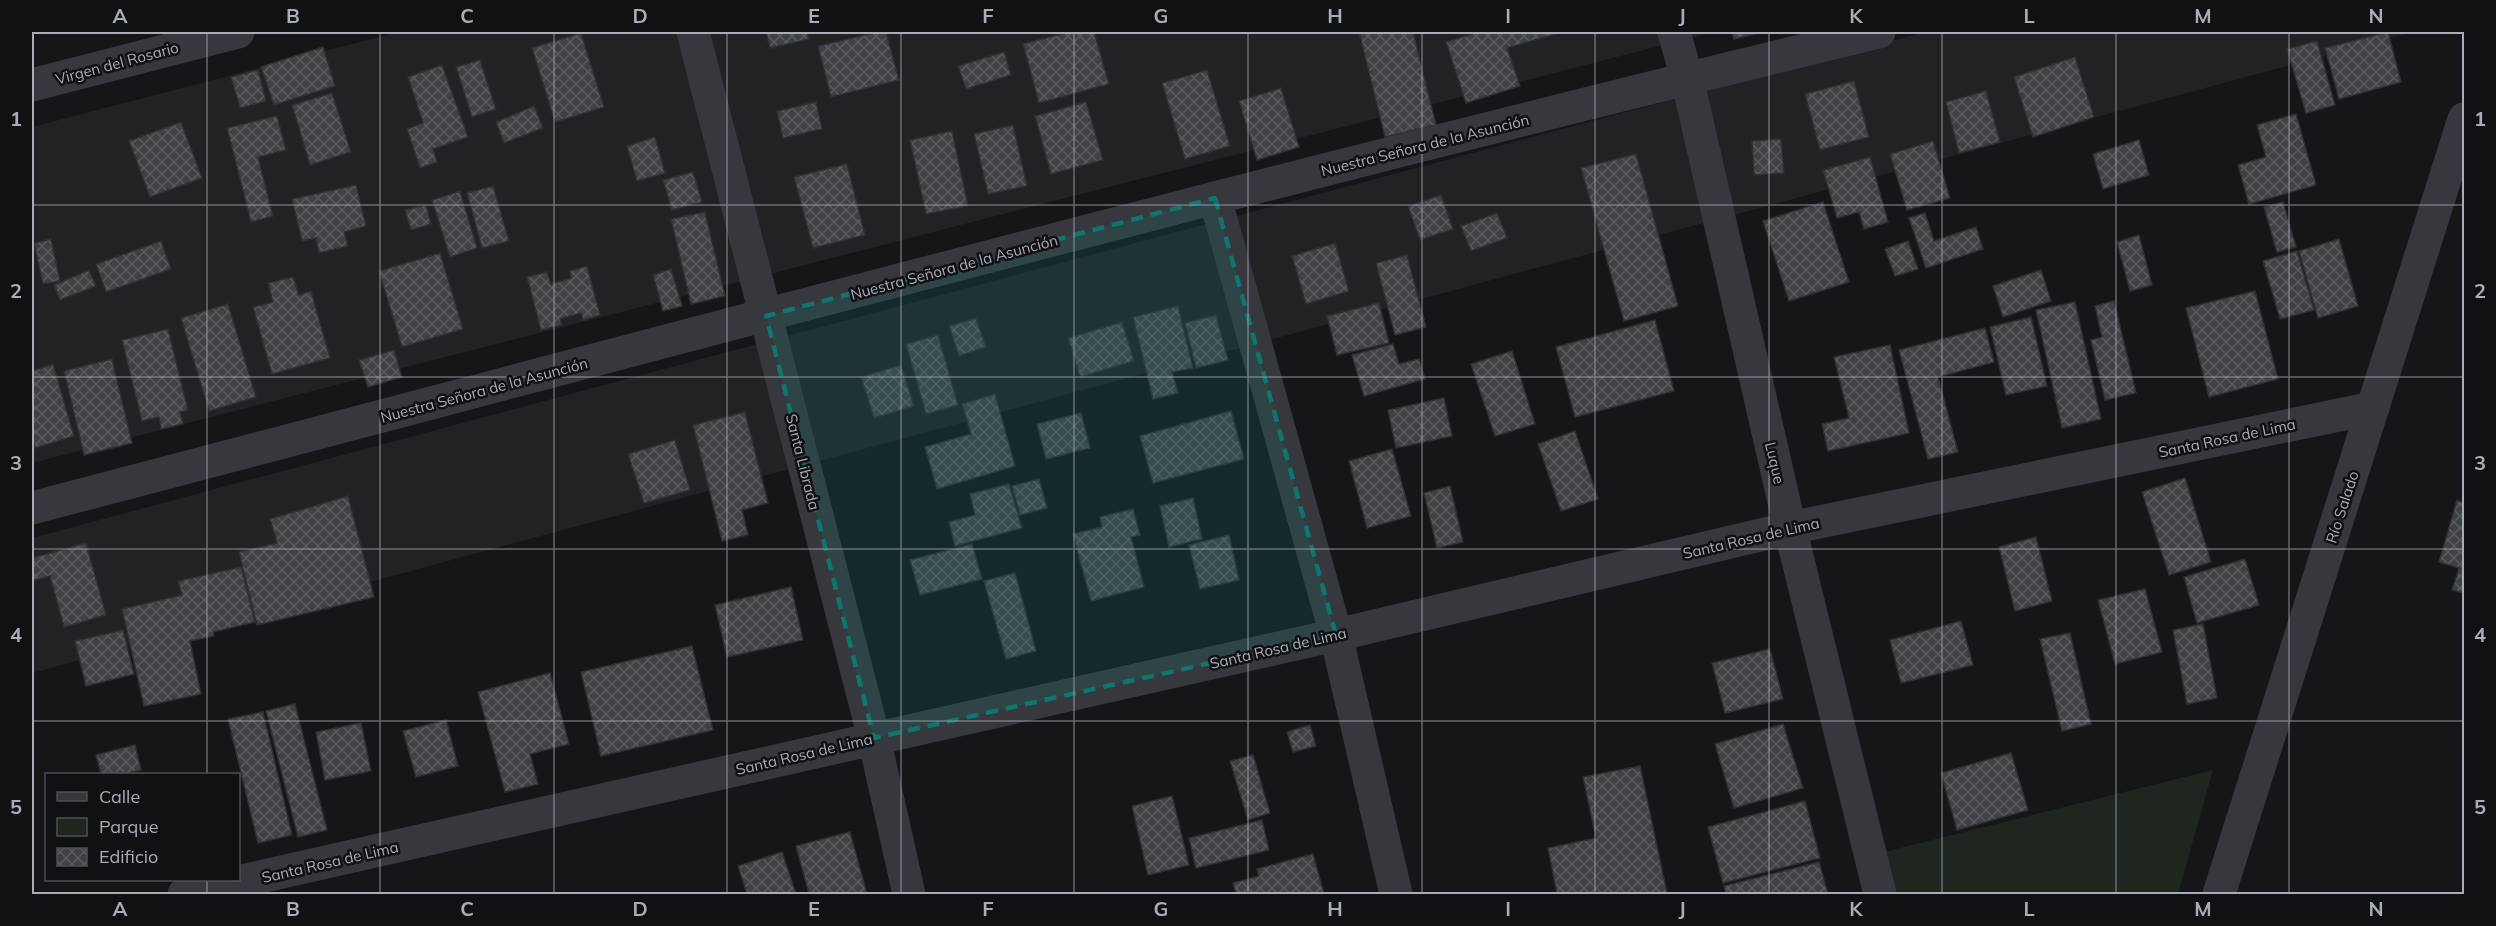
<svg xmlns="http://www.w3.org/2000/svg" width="2496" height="926" font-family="Mulish,sans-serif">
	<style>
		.built { fill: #222225 }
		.park { fill: #1e261f }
		.building { fill: url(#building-cross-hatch); stroke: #303034; stroke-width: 1.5 }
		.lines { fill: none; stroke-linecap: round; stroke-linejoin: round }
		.minor { stroke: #37383d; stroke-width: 33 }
		.tertiary { stroke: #37383d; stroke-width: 33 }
		.marked { fill: #0f766e; fill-opacity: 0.2; stroke: #0f766e; stroke-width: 4.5; stroke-dasharray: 12 8; stroke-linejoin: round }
		.grid { fill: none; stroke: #a8adb8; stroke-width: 1.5; stroke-opacity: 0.55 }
		.labels { text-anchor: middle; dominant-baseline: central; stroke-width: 5; stroke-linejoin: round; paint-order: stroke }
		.street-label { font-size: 15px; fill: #a8adb8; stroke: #111113 }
		.neatline { fill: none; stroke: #a8adb8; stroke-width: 2 }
		.grid-label { font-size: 20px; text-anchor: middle; font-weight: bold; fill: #a8adb8 }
	</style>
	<defs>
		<pattern id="building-cross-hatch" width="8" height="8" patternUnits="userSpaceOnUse" patternTransform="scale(1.5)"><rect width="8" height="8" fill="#404145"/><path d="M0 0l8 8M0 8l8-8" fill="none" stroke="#595a5e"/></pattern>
	</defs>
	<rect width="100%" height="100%" fill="#161618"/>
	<path class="built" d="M398 32H1714L32 463V127Z
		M1925 32H2413L32 673V538Z"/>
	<path class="park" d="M2213 770 2178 894H1878L1868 856Z"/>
	<path class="building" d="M766 32H807L809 39 770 48Z
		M878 32H886L899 80 831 97 818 46Z
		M1069 32H1094L1109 84 1039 103 1023 44Z
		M1359 32H1413L1436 125 1385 137Z
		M1478 32H1563L1507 48 1520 86 1466 103 1446 42Z
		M1732 32H1762L1734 39Z
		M2388 32 2401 82 2339 99 2325 48Z
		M581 33 604 107 555 122 532 48Z
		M2317 41 2335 105 2306 113 2287 49Z
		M323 47 335 86 274 105 261 67Z
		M1004 52 1011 75 966 89 958 66Z
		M2075 57 2094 117 2033 137 2014 77Z
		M480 60 496 109 472 117 456 67Z
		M442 65 468 137 433 149 437 162 420 168 407 129 423 123 408 77Z
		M258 70 266 101 240 108 231 77Z
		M1207 70 1230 146 1185 159 1162 83Z
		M1854 81 1869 137 1820 150 1805 94Z
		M1281 88 1299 147 1257 160 1239 101Z
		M1986 91 2000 142 1959 153 1946 102Z
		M332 93 351 152 310 165 292 105Z
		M816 102 822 129 783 138 777 111Z
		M1086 102 1103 160 1051 174 1035 116Z
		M534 106 543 128 504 143 496 122Z
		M2296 114 2316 185 2249 204 2238 165 2266 157 2257 125Z
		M277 116 286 150 258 157 273 216 251 222 227 128Z
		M181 122 202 178 150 197 129 141Z
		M1013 125 1027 186 988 194 974 134Z
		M952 131 968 206 926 214 910 140Z
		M655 137 665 173 637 181 627 146Z
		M1781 139 1784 173 1754 175 1752 141Z
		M2139 140 2149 175 2103 189 2093 154Z
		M1933 141 1950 198 1907 210 1890 154Z
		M1636 154 1678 306 1624 321 1581 168Z
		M1870 157 1888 222 1864 229 1859 212 1837 218 1823 170Z
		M847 164 865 235 813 248 794 177Z
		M693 172 702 202 672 210 663 180Z
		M356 185 366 226 344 232 348 246 319 253 316 238 302 241 292 199Z
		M493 186 509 241 482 248 467 193Z
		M460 191 477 248 450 257 432 200Z
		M1441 195 1453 229 1420 240 1408 206Z
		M1823 202 1849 282 1789 301 1763 221Z
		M2283 202 2296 247 2277 252 2264 207Z
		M426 205 431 224 411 230 405 210Z
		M705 212 725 296 691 304 671 219Z
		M1497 213 1507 238 1471 251 1461 226Z
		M1925 213 1934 241 1976 227 1983 249 1926 268 1909 218Z
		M2139 235 2152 285 2130 291 2117 242Z
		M51 239 60 281 43 284 34 243Z
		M2339 239 2358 306 2318 318 2299 251Z
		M161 241 171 269 106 292 96 264Z
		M1908 241 1918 269 1895 276 1885 249Z
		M1335 243 1349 291 1306 304 1292 256Z
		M2297 251 2314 310 2280 319 2263 261Z
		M440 253 463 329 402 347 379 271Z
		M1407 255 1426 327 1395 335 1376 263Z
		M587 266 600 315 583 320 581 313 560 319 562 325 541 330 527 277 547 272 551 284 571 278 570 271Z
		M671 269 682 306 663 311 653 275Z
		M89 270 96 286 60 300 54 285Z
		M2041 270 2051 301 2003 317 1993 286Z
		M293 277 299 295 311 291 330 358 272 374 253 307 273 302 268 283Z
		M2255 291 2278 379 2209 397 2186 308Z
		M2114 301 2136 393 2105 400 2091 340 2102 337 2095 306Z
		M2075 302 2101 419 2062 428 2036 310Z
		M1379 303 1389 343 1337 355 1327 316Z
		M228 304 256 397 209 411 181 318Z
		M1178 306 1193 368 1172 372 1178 393 1153 399 1133 317Z
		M1216 315 1228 360 1196 368 1185 323Z
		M2031 317 2047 386 2006 395 1990 327Z
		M976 318 986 347 959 356 949 326Z
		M1655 320 1674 391 1575 417 1556 347Z
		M1122 322 1134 361 1080 377 1068 338Z
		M1985 328 1994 362 1938 377 1958 452 1928 459 1899 350Z
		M168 329 188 410 180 412 183 424 161 429 159 417 142 421 122 340Z
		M938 335 958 405 926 414 906 344Z
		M1393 344 1399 364 1419 359 1425 379 1364 396 1352 355Z
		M1890 345 1909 433 1828 451 1822 424 1849 418 1834 357Z
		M394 350 402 377 368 387 359 360Z
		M1512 351 1535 424 1495 436 1471 364Z
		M112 359 132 443 84 455 64 371Z
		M53 364 74 436 35 448 32 436V371Z
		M901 365 914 406 874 418 861 377Z
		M995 394 1015 466 937 489 925 447 971 434 962 404Z
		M1444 398 1452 436 1396 448 1388 410Z
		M1231 411 1244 459 1153 483 1140 436Z
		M745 412 768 503 742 510 748 535 722 541 693 425Z
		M1081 413 1090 448 1046 459 1037 424Z
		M1575 431 1598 499 1561 511 1538 444Z
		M675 440 690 490 644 503 628 454Z
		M1392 449 1411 516 1367 528 1349 461Z
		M2185 478 2211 562 2169 575 2142 492Z
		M1039 479 1047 508 1020 515 1012 486Z
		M1009 484 1022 528 955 546 949 522 975 515 970 494Z
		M1450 486 1463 542 1437 548 1424 493Z
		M348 496 374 597 257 625 239 552 277 543 270 519Z
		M1193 498 1202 539 1169 547 1160 506Z
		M2457 500 2464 503V593L2452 590 2459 568 2439 562Z
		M1133 509 1140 535 1131 537 1144 587 1091 601 1073 534 1102 527 1100 517Z
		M1229 535 1239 580 1200 589 1189 545Z
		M2036 537 2052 601 2015 611 1999 547Z
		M86 543 106 615 64 627 50 576 32 581V558Z
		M972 544 982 579 920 595 910 560Z
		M2245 559 2259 605 2197 623 2184 577Z
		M241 567 255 622 213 632 214 636 190 641 201 694 144 706 122 609 182 595 178 581Z
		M1015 573 1036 651 1006 659 984 581Z
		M791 587 803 640 727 657 715 605Z
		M2145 589 2162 652 2115 664 2098 600Z
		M1961 621 1973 665 1901 683 1890 640Z
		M2203 624 2217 698 2187 704 2173 630Z
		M123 630 134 674 86 686 75 641Z
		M2070 633 2091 724 2062 731 2040 639Z
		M692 646 713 730 601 756 581 672Z
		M1770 649 1783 699 1725 713 1712 663Z
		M550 673 569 744 530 754 538 784 505 792 478 692Z
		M295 704 327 830 298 837 266 711Z
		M263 712 292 835 258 843 228 719Z
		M446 720 458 766 416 777 403 731Z
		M361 723 371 771 325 780 316 732Z
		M1783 724 1803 788 1734 808 1715 744Z
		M1310 725 1316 746 1293 752 1287 732Z
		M135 745 141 770 124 774H101L96 755Z
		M2011 753 2028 810 1957 830 1941 773Z
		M1253 755 1270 813 1248 820 1230 761Z
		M1640 766 1667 893 1557 894 1548 848 1596 838 1583 777Z
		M1172 796 1189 865 1148 875 1132 806Z
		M1805 801 1820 858 1723 883 1708 827Z
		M1262 820 1269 850 1196 868 1189 838Z
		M850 832 867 894H809L796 846Z
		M782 852 796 894H747L738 866Z
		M1313 854 1324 894H1236L1233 883 1259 876 1257 869Z
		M1819 862 1828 894H1726L1724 886Z"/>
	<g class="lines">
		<path class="minor" d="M693 32 874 738 909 894
			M1674 32 1687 78 1790 528 1880 894
			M32 85 238 32
			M1215 198 1336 635 1396 894
			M184 894 1336 635 1790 528 2373 408"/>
		<path class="tertiary" d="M32 508C647 347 1261 181 1879 32
			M2219 894 2464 119"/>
	</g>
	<path class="marked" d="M1215 198 1336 635 874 738 766 316Z"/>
	<path class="grid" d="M207 32V774M380 32V894M554 32V894M727 32V894M901 32V894M1074 32V894M1248 32V894M1422 32V894M1595 32V894M1769 32V894M1942 32V894M2116 32V894M2289 32V894M32 205H2464M32 377H2464M32 549H2464M32 721H2464M207 880V894"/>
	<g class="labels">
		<g class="street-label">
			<text transform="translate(117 63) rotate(-15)">Virgen del Rosario</text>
			<text transform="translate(1425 145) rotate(-14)">Nuestra Señora de la Asunción</text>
			<text transform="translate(954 267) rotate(-15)">Nuestra Señora de la Asunción</text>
			<text transform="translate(484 390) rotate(-15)">Nuestra Señora de la Asunción</text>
			<text transform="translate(2227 438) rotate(-12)">Santa Rosa de Lima</text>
			<text transform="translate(803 462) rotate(76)">Santa Librada</text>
			<text transform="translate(1775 463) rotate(77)">Luque</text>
			<text transform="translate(2342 507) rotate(-72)">Río Salado</text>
			<text transform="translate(1751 538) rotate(-13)">Santa Rosa de Lima</text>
			<text transform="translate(1278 648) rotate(-13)">Santa Rosa de Lima</text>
			<text transform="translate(804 754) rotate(-13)">Santa Rosa de Lima</text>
			<text transform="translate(330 862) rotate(-13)">Santa Rosa de Lima</text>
		</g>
	</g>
	<rect width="2496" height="926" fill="none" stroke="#111113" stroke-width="66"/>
	<rect x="45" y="773" width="195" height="108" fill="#111113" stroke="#4d4f55" stroke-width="1.5"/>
	<rect x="57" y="792" width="30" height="9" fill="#37383d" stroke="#4d4f55" stroke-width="1.5"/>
	<text x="99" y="803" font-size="18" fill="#a8adb8">Calle</text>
	<rect x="57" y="818" width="30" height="18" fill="#1e261f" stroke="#4d4f55" stroke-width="1.5"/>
	<text x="99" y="833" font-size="18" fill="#a8adb8">Parque</text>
	<rect x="57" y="848" width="30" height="18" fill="url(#building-cross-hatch)" stroke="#4d4f55" stroke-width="1.5"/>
	<text x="99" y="863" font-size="18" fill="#a8adb8">Edificio</text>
	<rect x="33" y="33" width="2430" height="860" class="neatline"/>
	<g class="grid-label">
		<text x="120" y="23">A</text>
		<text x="293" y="23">B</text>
		<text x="467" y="23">C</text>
		<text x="640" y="23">D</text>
		<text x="814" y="23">E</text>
		<text x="988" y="23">F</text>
		<text x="1161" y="23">G</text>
		<text x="1335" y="23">H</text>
		<text x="1508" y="23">I</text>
		<text x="1682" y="23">J</text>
		<text x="1856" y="23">K</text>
		<text x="2029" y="23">L</text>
		<text x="2203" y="23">M</text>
		<text x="2376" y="23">N</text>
		<text x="16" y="126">1</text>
		<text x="2480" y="126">1</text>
		<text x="16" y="298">2</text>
		<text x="2480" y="298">2</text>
		<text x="16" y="470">3</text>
		<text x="2480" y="470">3</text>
		<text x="16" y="642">4</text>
		<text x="2480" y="642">4</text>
		<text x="16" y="814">5</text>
		<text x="2480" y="814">5</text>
		<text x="120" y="916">A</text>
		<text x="293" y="916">B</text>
		<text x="467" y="916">C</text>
		<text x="640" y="916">D</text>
		<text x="814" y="916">E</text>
		<text x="988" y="916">F</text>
		<text x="1161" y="916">G</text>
		<text x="1335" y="916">H</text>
		<text x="1508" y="916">I</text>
		<text x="1682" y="916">J</text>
		<text x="1856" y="916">K</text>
		<text x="2029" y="916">L</text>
		<text x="2203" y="916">M</text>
		<text x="2376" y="916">N</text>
	</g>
</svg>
